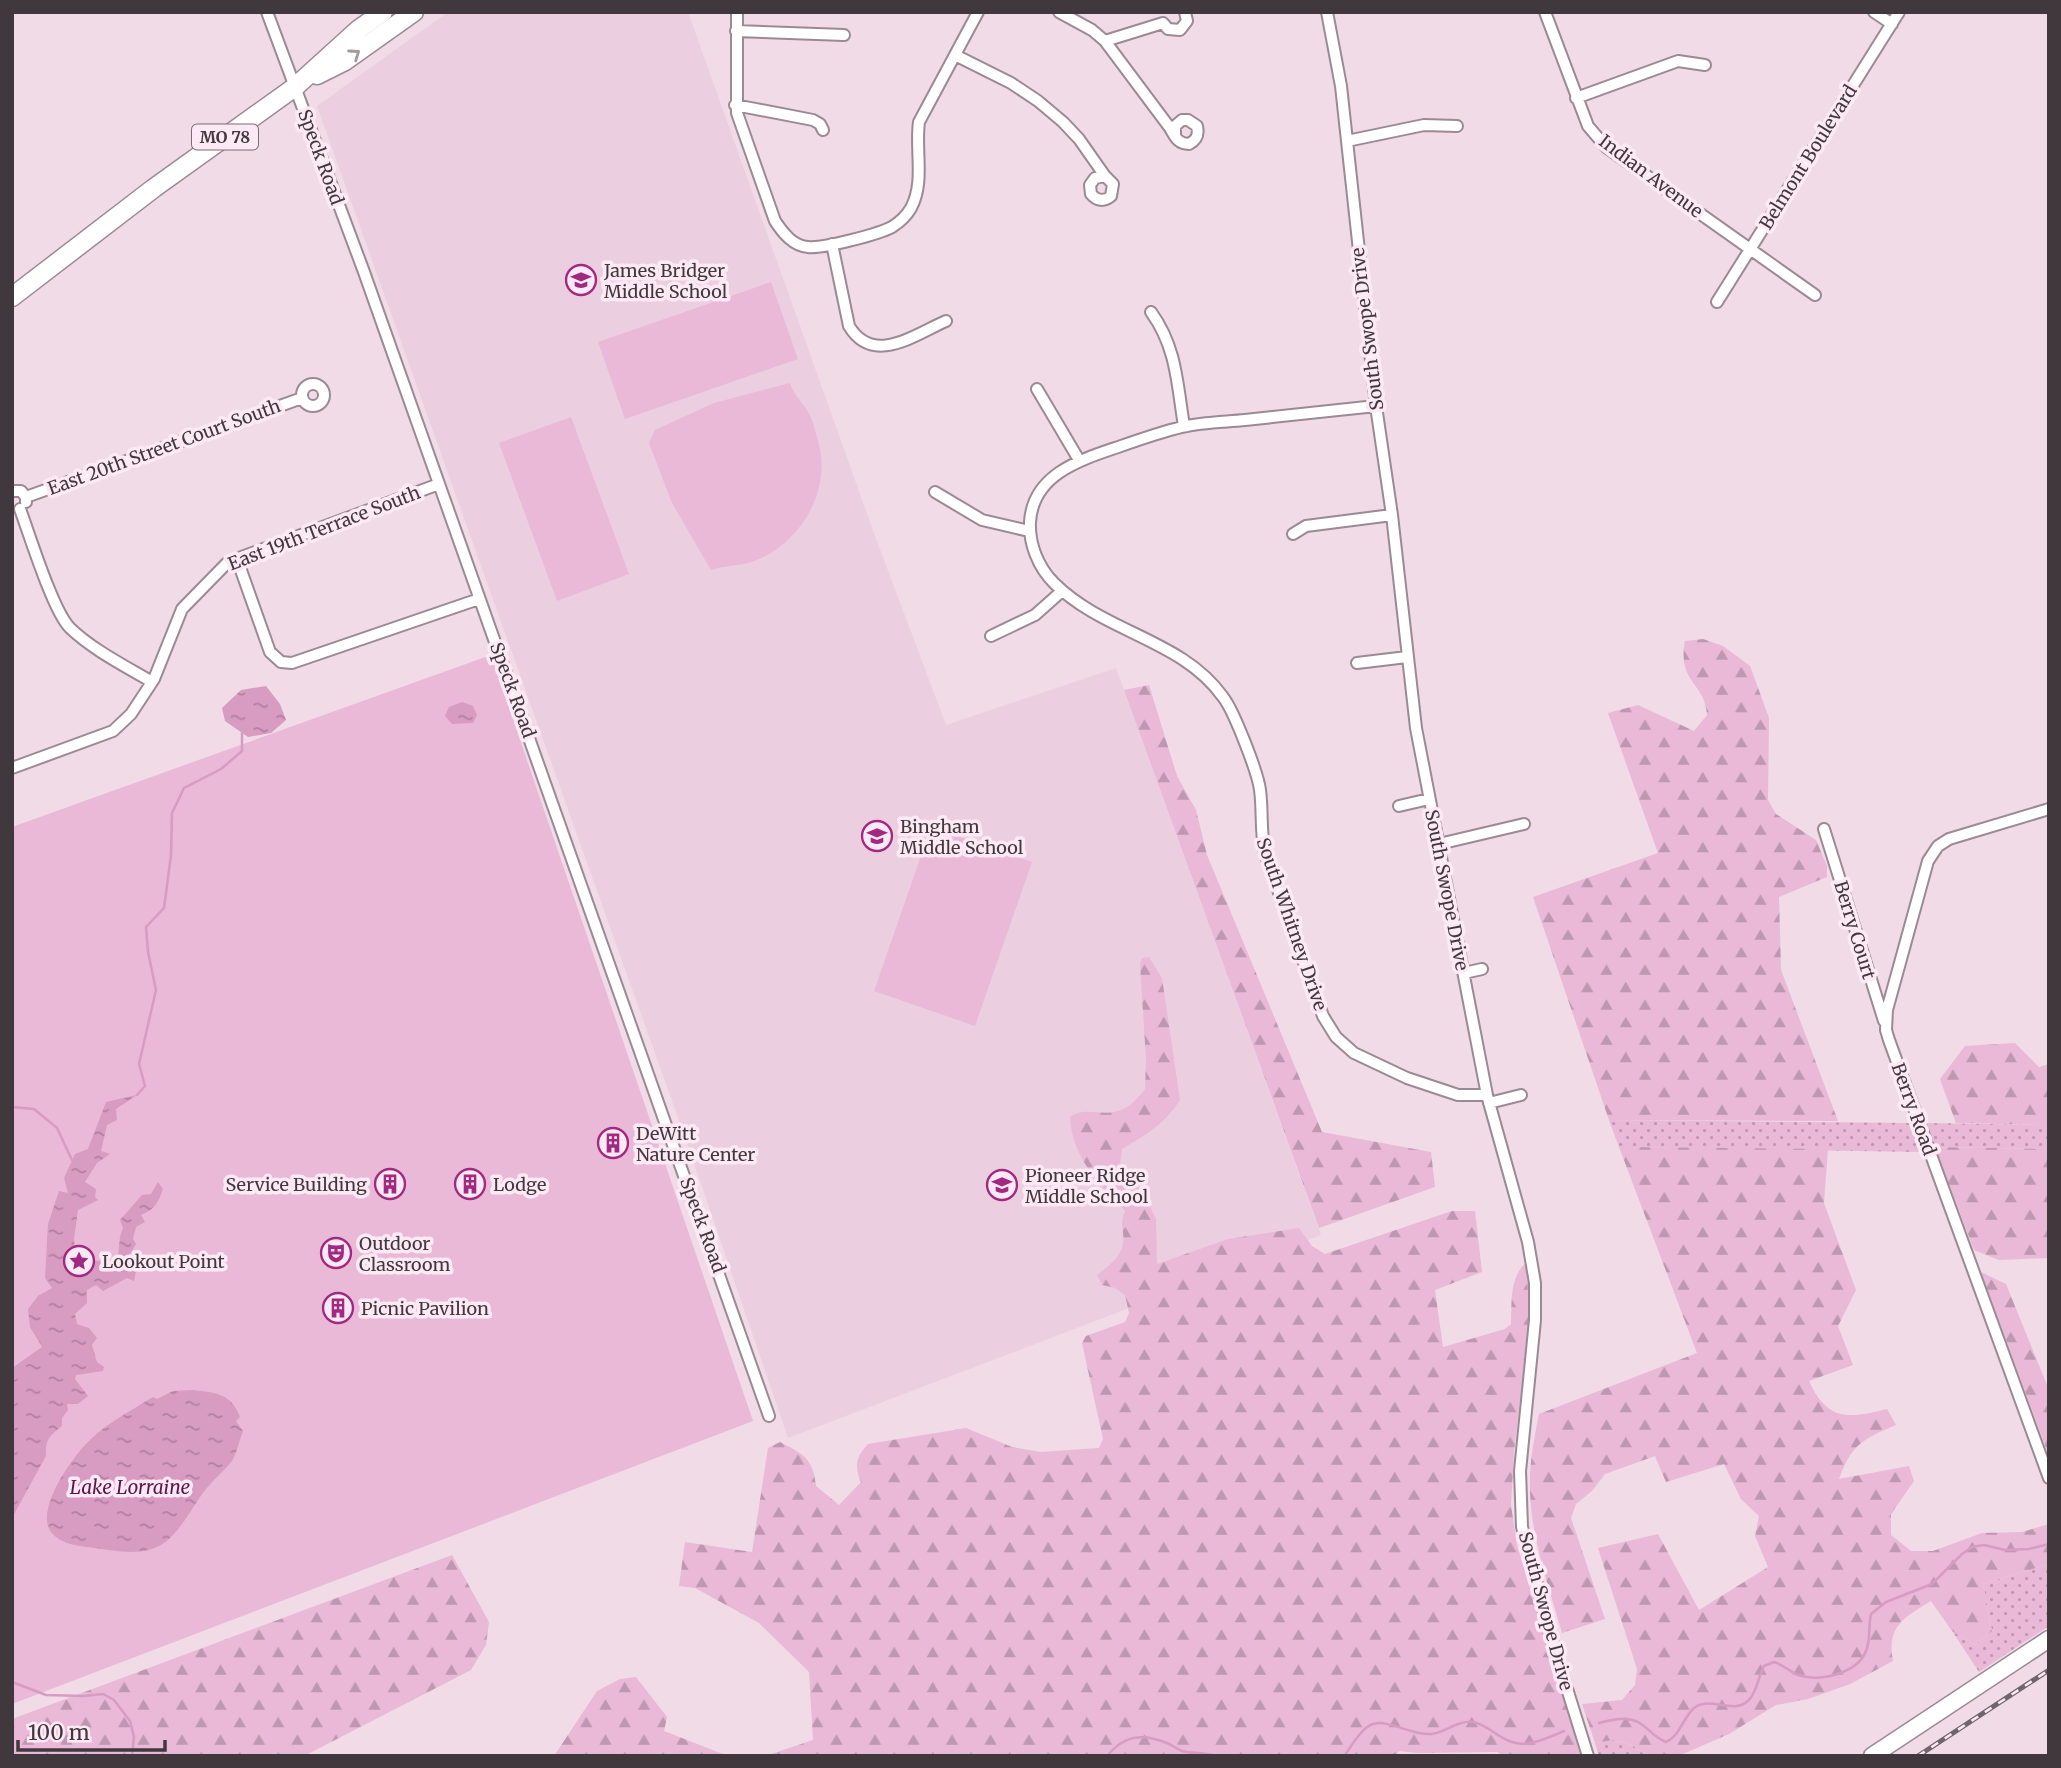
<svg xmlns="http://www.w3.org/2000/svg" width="2061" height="1768" font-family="Merriweather,serif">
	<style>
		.built { fill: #ebcfe0 }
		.grass { fill: url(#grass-dots) }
		.forest { fill: url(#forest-firs) }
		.green { fill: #e9b9d7 }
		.water { fill: url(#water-ripples) }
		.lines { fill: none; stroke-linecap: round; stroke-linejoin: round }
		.stream { stroke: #d89bc2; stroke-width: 2.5 }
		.street-casing { stroke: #9b8994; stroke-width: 14 }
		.secondary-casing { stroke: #9b8994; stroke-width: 19 }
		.primary-casing { stroke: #9b8994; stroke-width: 21 }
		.street { stroke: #fff; stroke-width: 10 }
		.secondary { stroke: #fff; stroke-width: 16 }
		.primary { stroke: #fff; stroke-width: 18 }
		.rail-casing { stroke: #71656c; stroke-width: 5 }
		.rail { stroke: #fde9f5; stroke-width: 2.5; stroke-dasharray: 8; stroke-linecap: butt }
		.oneway { stroke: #a09c9e }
		.labels { text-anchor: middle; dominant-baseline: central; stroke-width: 7; stroke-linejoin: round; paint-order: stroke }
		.shield { fill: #fde9f5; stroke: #796d74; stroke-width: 2 }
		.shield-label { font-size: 16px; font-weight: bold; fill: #40383d }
		.street-label { font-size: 18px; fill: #40383d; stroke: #fde9f5 }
		.poi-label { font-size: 18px; fill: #40383d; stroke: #fde9f5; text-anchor: start }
		.water-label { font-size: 19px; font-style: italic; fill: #5c1548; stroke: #fde9f5 }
	</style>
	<defs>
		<pattern id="grass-dots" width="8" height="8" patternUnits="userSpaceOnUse" patternTransform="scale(1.75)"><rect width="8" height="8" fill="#e9b9d7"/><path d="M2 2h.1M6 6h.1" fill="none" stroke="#be97b0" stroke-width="1.8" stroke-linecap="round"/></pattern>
		<pattern id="forest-firs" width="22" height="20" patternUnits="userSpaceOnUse" patternTransform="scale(1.75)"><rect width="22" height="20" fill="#e9b9d7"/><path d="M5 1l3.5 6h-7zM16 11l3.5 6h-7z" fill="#be97b0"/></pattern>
		<pattern id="water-ripples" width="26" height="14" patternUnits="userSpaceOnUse" patternTransform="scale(1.75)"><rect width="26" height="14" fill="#d89bc2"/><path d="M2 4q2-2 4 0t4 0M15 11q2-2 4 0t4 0" fill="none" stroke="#b17f9f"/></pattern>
	</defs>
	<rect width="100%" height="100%" fill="#f0dbe7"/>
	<path class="built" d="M448 12H688L875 536 946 725 1116 668 1321 1235 788 1438 687 1143 317 106Z"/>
	<path class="grass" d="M1609 1120 1911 1123 1921 1152 1619 1147Z
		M1927 1123 2049 1125V1149L1935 1147Z
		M2049 1564V1626L1979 1672 1952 1631 1975 1645 1992 1631 1983 1584Z
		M1613 1740 1632 1745 1647 1756H1599L1595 1743Z"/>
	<path class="forest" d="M1703 639 1723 646 1750 666 1769 718 1768 800 1776 814 1816 840 1827 866V877L1779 897 1781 970 1838 1121 1609 1120 1533 897 1658 853 1608 713 1638 705 1694 731 1707 715C1705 682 1677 683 1685 641Z
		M1149 685 1177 776 1196 810 1207 855 1322 1132 1431 1152 1435 1187 1319 1228 1124 690Z
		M1149 957 1162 978 1180 1100C1165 1124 1146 1135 1122 1149L1120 1165 1146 1198 1156 1219 1157 1264 1228 1239 1299 1228 1312 1246 1325 1254 1452 1211H1475L1482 1272 1435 1290 1443 1347 1505 1329 1511 1324C1512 1302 1509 1277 1527 1262L1529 1324 1514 1452 1511 1505 1517 1545 1581 1756H1502L1498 1752 1418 1753 1399 1751 1395 1756H751L771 1754 813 1740 809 1672 759 1623 695 1588 679 1586 685 1542 752 1552 768 1448 780 1442C803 1454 813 1458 816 1486L839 1505 861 1482C854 1465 856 1457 868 1444L966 1428 1012 1447 1041 1452 1099 1448 1103 1439 1082 1343 1086 1336 1125 1322 1129 1313 1125 1295 1115 1288 1102 1285 1097 1275C1111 1264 1126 1254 1123 1233 1122 1224 1121 1221 1125 1211 1099 1182 1072 1159 1070 1117 1093 1101 1114 1131 1145 1089L1146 1060 1140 964 1142 958Z
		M2015 1043 2039 1067 2049 1064V1125L1956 1123 1940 1079 1965 1046Z
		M1619 1147 1828 1149 1824 1203 1856 1290 1838 1326 1853 1365 1809 1381C1827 1421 1848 1419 1887 1409L1896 1425C1864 1439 1852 1443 1839 1479L1909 1466 1914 1481 1891 1514V1535L1911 1551H1933L1982 1533 2022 1532 2049 1524V1564L1983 1584 1992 1631 1975 1645 1952 1631 1931 1601C1905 1617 1886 1626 1893 1661L1850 1684 1808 1699 1776 1705 1729 1734 1683 1754 1647 1756 1632 1745 1613 1740 1595 1743 1582 1704 1622 1700 1635 1685 1637 1669 1598 1548 1658 1534 1699 1610 1768 1567 1755 1536 1759 1516 1741 1499 1724 1464 1666 1482 1655 1456 1605 1474 1592 1491 1576 1504 1571 1518 1605 1619 1562 1633C1549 1587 1531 1538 1530 1490 1529 1464 1534 1439 1539 1414L1697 1353Z
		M1935 1147 2049 1149V1258L1999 1260 1974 1250Z
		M1981 1272 2006 1284 2049 1390V1456Z
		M452 1555 489 1622 486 1645 471 1670 304 1756H12V1719Z
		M636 1677 667 1717 664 1731 728 1756H554L597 1691 620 1679Z"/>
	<path class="green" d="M771 282 798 359 625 419 598 342Z
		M790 383C793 394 801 401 807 410 813 419 816 434 819 445 832 495 795 550 748 563 735 566 723 566 711 570L672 503 649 443 655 430 714 403Z
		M571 417 629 574 557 601 499 443Z
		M491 655 753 1421 12 1704V827Z
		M931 827 1032 862 975 1026 874 991Z"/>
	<path class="water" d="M266 686 280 704 286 720 271 733 248 737 225 721 222 708 241 690Z
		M462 702 473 706 477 715 473 723 452 724 445 716 449 707Z
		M137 1095 116 1109 117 1120 107 1125 101 1151 110 1154 97 1163 85 1182 96 1189 95 1197 98 1200 78 1210 74 1239 76 1264 80 1268 88 1260 111 1262 118 1255 120 1237 123 1228 120 1220 142 1195 151 1194 158 1182 163 1189C158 1203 155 1209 141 1215L145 1222 136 1227 133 1239 136 1244 126 1261 127 1268 136 1272 134 1281 127 1278 103 1291 96 1285 87 1290V1303L75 1314 77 1324 89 1328 97 1338 92 1345 97 1362 104 1367 103 1371 76 1375 75 1379 88 1396 78 1404H67L68 1410 62 1418V1426C49 1436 45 1440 46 1456L12 1518V1368L42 1347 30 1327 28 1309 38 1296 52 1288 45 1278 48 1224 59 1191 68 1193 64 1178 75 1154 88 1149 106 1102Z
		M193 1390C216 1393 231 1393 240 1417L236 1421 243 1431C239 1441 237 1453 232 1461 224 1471 214 1479 206 1489 193 1505 178 1537 159 1546 140 1556 115 1551 95 1548 80 1546 61 1545 51 1532 34 1510 74 1454 91 1439 109 1422 132 1410 153 1397L157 1399 173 1391Z"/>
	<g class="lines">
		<path class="stream" d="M137 1095 145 1086 139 1064 156 990 148 952 146 927 164 908 171 855 172 813 184 788 221 769 242 751V733
			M12 1107 34 1109 57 1128 72 1160
			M12 1682 46 1695 83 1696 103 1694 114 1700 130 1721 134 1737 132 1756
			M1599 1723C1611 1720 1626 1716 1638 1722 1649 1728 1653 1737 1666 1742 1681 1735 1682 1719 1694 1708 1709 1695 1732 1715 1748 1701 1757 1693 1758 1677 1764 1666L1774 1662C1784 1665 1790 1672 1798 1675 1819 1682 1857 1674 1866 1651 1871 1640 1868 1626 1871 1614L1886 1602 1932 1584 1962 1554 1972 1547 1984 1545 2005 1550 2029 1549 2049 1544
			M1107 1756C1124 1735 1142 1733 1167 1743 1172 1745 1177 1749 1182 1751 1193 1754 1205 1752 1215 1756
			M1344 1756C1352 1746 1361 1728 1373 1724 1389 1719 1412 1736 1432 1734 1446 1732 1458 1720 1473 1722 1488 1725 1498 1738 1512 1742 1528 1748 1549 1737 1564 1731"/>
		<g class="street-casing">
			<path id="street" d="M267 12 364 272 769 1416
				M737 12V113L775 221C783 233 793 246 808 247 822 249 879 234 892 227 900 222 907 215 911 208 925 182 915 150 919 122L978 12
				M1059 12 1092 30 1105 41 1170 128C1175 137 1178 144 1189 144 1197 140 1199 135 1197 126L1188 120H1182L1175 126V136
				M1327 12 1341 86 1376 406 1392 515 1416 728 1487 1095 1528 1242 1535 1283V1320L1520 1471 1522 1527 1550 1634 1588 1756
				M1545 12 1588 126 1606 147 1815 295
				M1874 12 1892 24
				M1163 23 1168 29 1180 30 1187 21 1185 12
				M736 31 844 35
				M1105 41 1163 23
				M955 55 1011 83 1038 101 1063 122 1079 139 1105 176 1113 184 1111 196C1104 202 1097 201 1091 194L1090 185 1095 178 1105 176
				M1576 98 1678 61 1705 65
				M735 105 813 120 820 124 823 130
				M1347 141 1424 125 1457 126
				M832 244 849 326C873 366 914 335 946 321
				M1717 302 1899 12
				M1151 312C1177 348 1177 384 1184 426
				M302 395a11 11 0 1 1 22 0a11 11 0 1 1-22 0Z
				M1037 389 1079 460
				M1376 406C1332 411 1288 415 1245 420 1224 422 1202 422 1182 427 1161 432 1141 439 1121 446 1083 459 1033 473 1030 522 1029 544 1038 567 1054 583 1104 633 1182 639 1223 697 1234 711 1258 773 1260 790 1263 812 1260 831 1265 853L1323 1016 1336 1037 1354 1053 1407 1078 1458 1095H1487
				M12 491H21L26 497V502
				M935 492 982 520 1029 531
				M26 497 302 398
				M20 509C30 536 53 611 70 628 93 650 125 666 152 682
				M1293 534 1306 526 1392 515
				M237 559 270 652 281 662 292 663 479 599
				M991 636 1035 615 1062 591
				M1357 663 1407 657
				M12 768 113 731 131 714 154 679 182 609 228 562 439 484
				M1399 806 1429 799
				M2049 809 1949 839 1938 846 1928 861 1887 1010 1886 1030 1889 1040 2049 1478
				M1824 829 1884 1021
				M1439 844 1524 824
				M1464 973 1482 969
				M1489 1103 1521 1095"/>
		</g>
		<g class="secondary-casing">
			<path id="secondary" d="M1872 1756 2049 1639"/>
		</g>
		<g class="primary-casing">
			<path id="primary" d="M317 75 345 61 414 12
				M12 297 154 188 295 87 359 29 383 12"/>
		</g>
		<use href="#street" class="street"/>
		<use href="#secondary" class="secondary"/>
		<use href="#primary" class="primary"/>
		<g class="rail-casing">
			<path id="rail" d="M1918 1756 2049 1670"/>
		</g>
		<use href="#rail" class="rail"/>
	</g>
	<defs><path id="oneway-chevron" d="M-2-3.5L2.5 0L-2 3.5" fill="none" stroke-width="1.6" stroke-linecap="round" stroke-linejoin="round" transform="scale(1.75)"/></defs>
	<use class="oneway" href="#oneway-chevron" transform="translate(355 54) rotate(-35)"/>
	<defs>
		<g id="school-ring" transform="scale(1.575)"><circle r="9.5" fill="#fde9f5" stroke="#a12980" stroke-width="1.5"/><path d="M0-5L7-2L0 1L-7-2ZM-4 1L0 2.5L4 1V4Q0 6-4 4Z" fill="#a12980"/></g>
		<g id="building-ring" transform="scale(1.575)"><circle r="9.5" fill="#fde9f5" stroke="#a12980" stroke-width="1.5"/><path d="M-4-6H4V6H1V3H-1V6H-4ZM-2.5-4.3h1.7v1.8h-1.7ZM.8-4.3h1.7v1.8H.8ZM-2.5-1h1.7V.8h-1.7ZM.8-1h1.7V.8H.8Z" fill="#a12980"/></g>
		<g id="theatre-ring" transform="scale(1.575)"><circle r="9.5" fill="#fde9f5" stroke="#a12980" stroke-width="1.5"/><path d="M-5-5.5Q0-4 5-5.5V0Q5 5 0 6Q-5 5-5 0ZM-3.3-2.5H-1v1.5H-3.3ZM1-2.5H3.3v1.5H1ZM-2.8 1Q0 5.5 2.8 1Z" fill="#a12980"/></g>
		<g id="sight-ring" transform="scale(1.575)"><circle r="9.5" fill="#fde9f5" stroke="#a12980" stroke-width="1.5"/><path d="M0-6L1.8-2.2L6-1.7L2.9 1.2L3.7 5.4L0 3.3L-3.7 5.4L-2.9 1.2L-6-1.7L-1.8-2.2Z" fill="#a12980"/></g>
	</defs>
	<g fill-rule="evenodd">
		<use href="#school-ring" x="581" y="280"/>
		<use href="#school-ring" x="877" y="836"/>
		<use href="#building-ring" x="613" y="1143"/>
		<use href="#building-ring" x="390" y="1184"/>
		<use href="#building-ring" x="470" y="1184"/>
		<use href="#school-ring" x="1002" y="1185"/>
		<use href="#theatre-ring" x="336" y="1253"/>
		<use href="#sight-ring" x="79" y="1261"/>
		<use href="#building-ring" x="338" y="1308"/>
	</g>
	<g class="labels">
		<rect class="shield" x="192" y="124.5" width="66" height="25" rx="5"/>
		<g class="shield-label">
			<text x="225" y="137">MO 78</text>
		</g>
		<g class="street-label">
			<text transform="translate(321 157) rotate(70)">Speck Road</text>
			<text transform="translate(1808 157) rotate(-58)">Belmont Boulevard</text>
			<text transform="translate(1651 176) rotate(37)">Indian Avenue</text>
			<text transform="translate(1367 329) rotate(-97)">South Swope Drive</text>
			<text transform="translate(164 447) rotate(-20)">East 20th Street Court South</text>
			<text transform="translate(324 528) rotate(-21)">East 19th Terrace South</text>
			<text transform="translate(513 690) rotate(70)">Speck Road</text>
			<text transform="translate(1447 890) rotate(79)">South Swope Drive</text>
			<text transform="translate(1292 924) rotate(71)">South Whitney Drive</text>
			<text transform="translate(1855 930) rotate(73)">Berry Court</text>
			<text transform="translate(1914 1109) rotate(70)">Berry Road</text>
			<text transform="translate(703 1225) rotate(70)">Speck Road</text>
			<text transform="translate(1546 1611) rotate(75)">South Swope Drive</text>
		</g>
		<g class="poi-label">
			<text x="604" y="270">James Bridger<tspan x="604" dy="21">Middle School</tspan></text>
			<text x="900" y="826">Bingham<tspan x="900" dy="21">Middle School</tspan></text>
			<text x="636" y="1133">DeWitt<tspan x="636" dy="21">Nature Center</tspan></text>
			<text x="1025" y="1175">Pioneer Ridge<tspan x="1025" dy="21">Middle School</tspan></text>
			<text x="367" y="1184" text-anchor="end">Service Building</text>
			<text x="493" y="1184">Lodge</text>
			<text x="359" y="1243">Outdoor<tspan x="359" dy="21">Classroom</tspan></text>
			<text x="102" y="1261">Lookout Point</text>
			<text x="361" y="1308">Picnic Pavilion</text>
		</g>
		<g class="water-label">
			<text x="130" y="1487">Lake Lorraine</text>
		</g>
	</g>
	<rect width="2061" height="1768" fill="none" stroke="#40383d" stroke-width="28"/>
	<path d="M18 1740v10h147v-10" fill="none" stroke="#40383d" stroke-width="3.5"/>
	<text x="28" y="1740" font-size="21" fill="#40383d" stroke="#fde9f5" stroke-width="5" paint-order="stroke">100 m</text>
</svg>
